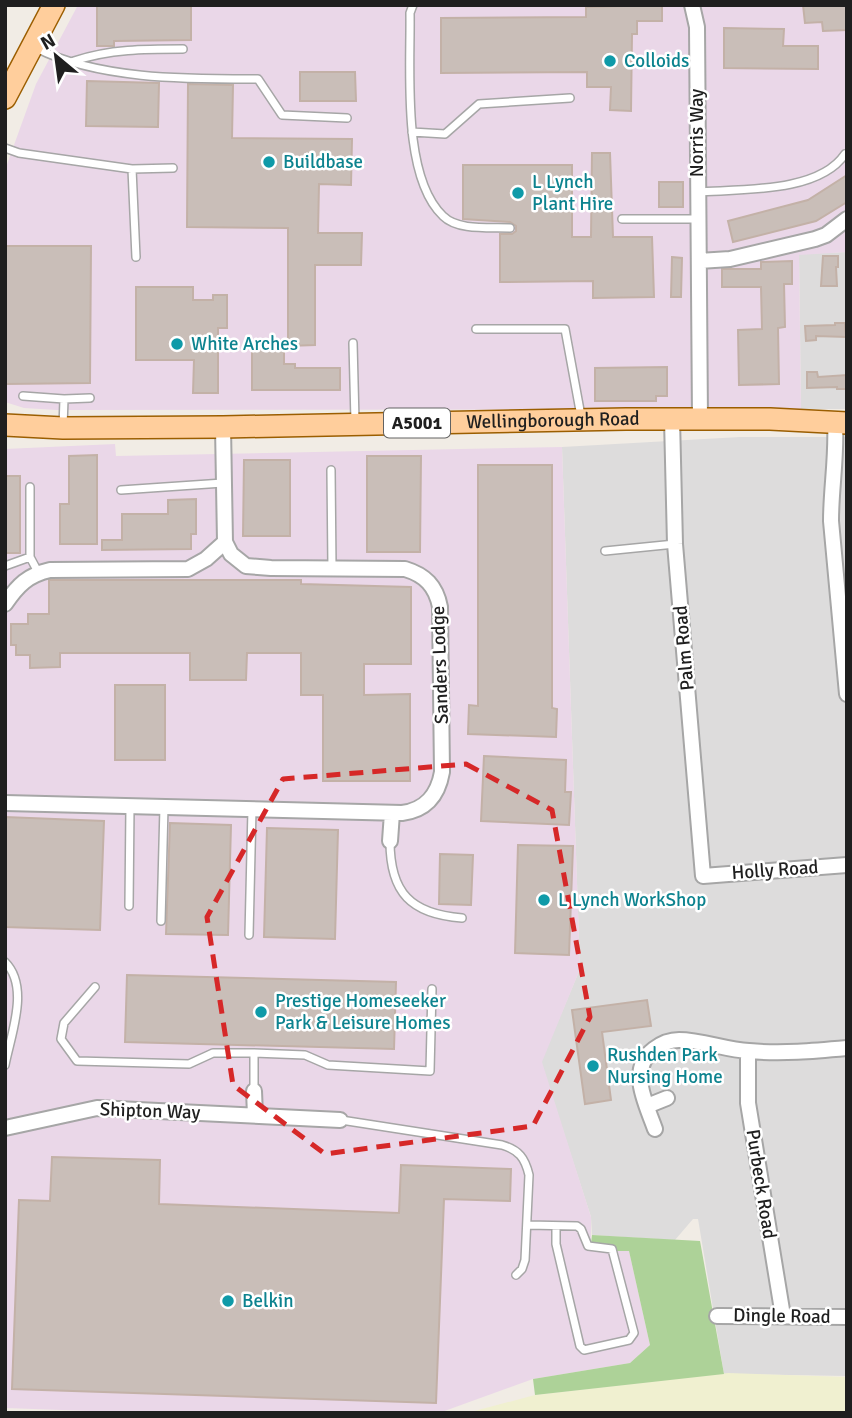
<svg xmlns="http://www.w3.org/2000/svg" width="852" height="1418" font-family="Signika,sans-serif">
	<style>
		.residential { fill: #dddcdc }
		.industrial { fill: #ead7e8 }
		.farmland { fill: #f0f0d0 }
		.forest { fill: #add298 }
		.building { fill: #c9beb8; stroke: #c3b1a7; stroke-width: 2 }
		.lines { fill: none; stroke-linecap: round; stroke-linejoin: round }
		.lane-casing { stroke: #a6a6a6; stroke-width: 10 }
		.street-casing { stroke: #a6a6a6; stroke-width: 18 }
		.primary-casing { stroke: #9b5e00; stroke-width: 24 }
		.lane { stroke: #fff; stroke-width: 7 }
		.street { stroke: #fff; stroke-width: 14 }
		.primary { stroke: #ffce9c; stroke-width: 21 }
		.marked { fill: none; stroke: #d62828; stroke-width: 5; stroke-dasharray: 14 9; stroke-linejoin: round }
		.culture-dot { fill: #0f9aa8; stroke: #fff; stroke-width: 2.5 }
		.labels { text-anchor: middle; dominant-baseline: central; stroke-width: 5; stroke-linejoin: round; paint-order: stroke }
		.shield { fill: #fff; stroke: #626262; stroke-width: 2 }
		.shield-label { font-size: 18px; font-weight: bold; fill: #1f1f1f }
		.culture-label { font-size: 19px; fill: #0d838f; stroke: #fff; text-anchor: start }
		.street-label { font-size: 19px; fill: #1f1f1f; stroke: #fff }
	</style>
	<rect width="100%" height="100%" fill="#f1ece5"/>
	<path class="residential" d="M847 252V409H801L799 254Z
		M740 437H847V1376L724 1374 698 1219H693L675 1240 592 1235 591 1217 541 1062 580 969 562 447Z"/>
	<path class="industrial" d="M78 5H847V252L799 255 801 409 57 410 24 408 5 402V170L36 84Z
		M115 444 116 456 562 447 580 969 542 1062 591 1217V1244L598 1251H629L650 1345 630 1363 533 1379 439 1413H147L5 1408V449Z"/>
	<path class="farmland" d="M728 1373 847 1377V1413H467L535 1395Z"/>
	<path class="forest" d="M592 1235 700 1241 724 1374 535 1395 533 1379 630 1363 650 1345 629 1251H598L591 1244Z"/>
	<path class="building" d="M97 5H191V40L114 41V46H97Z
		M662 5V21H637V34H632L631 111 610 110 611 87H587V72L441 73V18L586 17V7Z
		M803 5H847V30L823 31 822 22 805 23Z
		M724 28 784 29 783 46H818V69L724 68Z
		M300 72H355L356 101H300Z
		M87 81 159 83 158 127 86 126Z
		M188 84 233 85 232 138 352 139 351 185 319 184 318 233H362L361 265H315V345L288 346V228L187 227Z
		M592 153H610L613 237H652L654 297 593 298V281L500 282V234H512L516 231V226L510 222 463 219V165H572V237H591Z
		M847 175V202L816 221 733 242 728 221 808 200Z
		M659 182H683V207H659Z
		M5 246H91L90 383 5 384Z
		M823 256H838V267H836L837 286H821Z
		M672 257 682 258 681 297H671Z
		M792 261V284H784L785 327 778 328 779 384 739 385 738 330 762 329 761 287H722V269H761V262Z
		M136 287H193V300H213V295H227V328H218V393H193L194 360H136Z
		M835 323H845L846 337 816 336V340L806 341 805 326 835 325Z
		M252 340H284V364H295V368H340V390H252Z
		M667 367V396H656V401H595V368Z
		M807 372H817L818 377 847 375V389H837V387L807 388Z
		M97 455V544H60V504H69V456Z
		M367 456H421L420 552H367Z
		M244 460H290V536H243Z
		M478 465H552V708L557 709 556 737 468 734 469 705 478 706Z
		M5 476H20V553H5Z
		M196 499V534H191V549L102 550V540H122V514H168V500Z
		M49 580H301V584L411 587V664H364V695L410 694V781H323V695H301V653H247L246 680H190V653H60V667L30 668V655H16V645H11V624H28V614H49Z
		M115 685H165V760H115Z
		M484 756 566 760 565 792H571L569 825 481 821Z
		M5 817 104 821 100 930 5 927Z
		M170 823 231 825 228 935 166 934Z
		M267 828 338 830 335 939 264 937Z
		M518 845 573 846 569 955 515 953Z
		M440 854 473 855 471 905 439 904Z
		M127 975 396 982 394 1049 125 1042Z
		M647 1000 651 1026 602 1032 611 1100 585 1104 572 1010Z
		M52 1157 160 1160 159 1204 399 1213 401 1165 511 1169 510 1201 444 1199 436 1403 12 1389 19 1200 50 1201Z"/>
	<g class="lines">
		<g class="lane-casing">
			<path id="lane" d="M413 5 410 13C411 67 401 176 443 216 458 231 490 227 510 228
				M36 48C99 80 189 79 258 79L282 115 347 118
				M74 61C110 49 145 49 183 49
				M412 132 445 134 479 104 570 98
				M5 148 19 153 132 169 173 168
				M132 169 136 257
				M698 192C741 189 819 193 845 154
				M622 219H698
				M476 329H565L581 416
				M353 343 355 421
				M23 396 64 399
				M63 427 64 399 90 398
				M331 470 332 568
				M30 487V557L38 572
				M121 490 223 483
				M605 551 675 544
				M5 566 30 557
				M390 841C390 893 411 914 462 918
				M129 906 130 806
				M161 921 164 807
				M249 935 252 809
				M5 962C30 987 11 1034 5 1065
				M95 987 64 1023 61 1039 77 1061 189 1064 213 1053H254
				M254 1091V1053L305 1055 328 1065 430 1071 432 989
				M341 1120 502 1145C519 1150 525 1158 529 1175L525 1260 522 1269 516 1275
				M527 1225 577 1226 581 1229 588 1246 612 1249 634 1333 629 1340 584 1350 580 1346 556 1244V1227"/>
		</g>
		<g class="street-casing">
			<path id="street" d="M692 5 697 27 700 419
				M699 261 730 259 815 239 826 235 847 219
				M672 419 675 544 703 876 847 865
				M835 422C837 456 831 488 831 521L847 694
				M5 604C18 585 28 575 50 570L188 569 206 559 225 542
				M5 803 402 813C426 810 438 795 442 772L440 607C436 586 425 575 405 569L271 568 246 566 231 554 225 542 223 427
				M390 841 392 813
				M748 1051V1103L783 1316
				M254 1091 255 1115
				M647 1106 667 1098
				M5 1128 97 1108 340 1120
				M655 1129C646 1103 627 1070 654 1049 662 1043 669 1040 679 1040 702 1040 726 1050 749 1051 781 1054 814 1051 847 1048
				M717 1316 847 1317"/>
		</g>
		<g class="primary-casing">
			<g id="primary">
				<path d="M5 98 54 5"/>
				<path id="s1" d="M5 425 63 428 223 427 626 419H770L847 423"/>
			</g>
		</g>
		<use href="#lane" class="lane"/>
		<use href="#street" class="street"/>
		<use href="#primary" class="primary"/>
	</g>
	<path class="marked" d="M466 764 552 810 590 1017 533 1126 325 1154 233 1085 207 917 283 779Z"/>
	<g class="culture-dot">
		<circle cx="610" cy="61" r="7"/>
		<circle cx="269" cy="162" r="7"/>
		<circle cx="518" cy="193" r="7"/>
		<circle cx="177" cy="344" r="7"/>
		<circle cx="544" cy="900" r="7"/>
		<circle cx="261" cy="1012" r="7"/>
		<circle cx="593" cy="1066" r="7"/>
		<circle cx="228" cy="1301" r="7"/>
	</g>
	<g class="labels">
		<rect class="shield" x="384" y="408.5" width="66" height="29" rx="5"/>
		<g class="shield-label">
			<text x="417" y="423">A5001</text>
		</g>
		<g class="culture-label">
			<text x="624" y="61">Colloids</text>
			<text x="283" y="162">Buildbase</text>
			<text x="532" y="182">L Lynch<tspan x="532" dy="22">Plant Hire</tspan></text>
			<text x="191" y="344">White Arches</text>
			<text x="558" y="900">L Lynch WorkShop</text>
			<text x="275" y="1001">Prestige Homeseeker<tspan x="275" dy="22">Park &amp; Leisure Homes</tspan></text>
			<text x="607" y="1055">Rushden Park<tspan x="607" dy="22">Nursing Home</tspan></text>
			<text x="242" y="1301">Belkin</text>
		</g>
		<g class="street-label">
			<text transform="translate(697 133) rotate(-90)">Norris Way</text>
			<text stroke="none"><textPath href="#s1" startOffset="548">Wellingborough Road</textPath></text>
			<text transform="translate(684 648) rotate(-95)">Palm Road</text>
			<text transform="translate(440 665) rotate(-92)">Sanders Lodge</text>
			<text transform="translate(775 870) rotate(-4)">Holly Road</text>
			<text transform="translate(150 1111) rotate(2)">Shipton Way</text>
			<text transform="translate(761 1184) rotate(81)">Purbeck Road</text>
			<text transform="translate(782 1316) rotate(1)">Dingle Road</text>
		</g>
	</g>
	<rect width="852" height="1418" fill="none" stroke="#1f1f1f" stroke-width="14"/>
	<g transform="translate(56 56) rotate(331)" stroke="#ffffff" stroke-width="5" paint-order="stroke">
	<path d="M0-5L12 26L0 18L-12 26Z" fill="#1f1f1f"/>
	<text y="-10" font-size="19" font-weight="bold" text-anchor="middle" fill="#1f1f1f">N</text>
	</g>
</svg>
